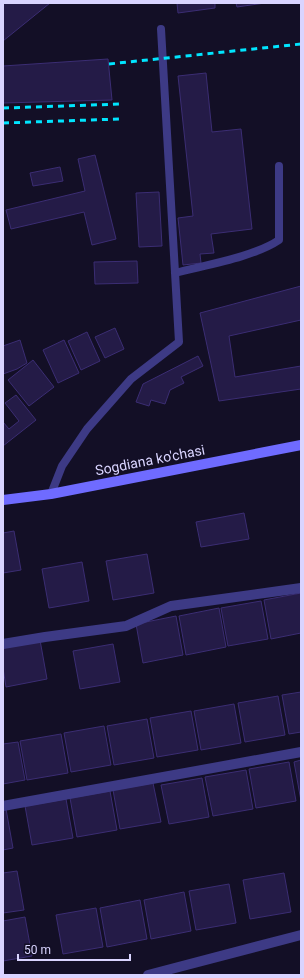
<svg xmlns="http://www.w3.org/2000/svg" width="304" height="978" font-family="Roboto,sans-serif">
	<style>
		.building { fill: #241b47; stroke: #3b2d73 }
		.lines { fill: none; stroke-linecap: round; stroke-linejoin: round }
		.lane { stroke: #3d3a85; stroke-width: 8 }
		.street { stroke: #3d3a85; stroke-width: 10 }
		.secondary { stroke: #6f6bff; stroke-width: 10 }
		.rail { stroke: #00e5ff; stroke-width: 3; stroke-dasharray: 6 5; stroke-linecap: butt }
		.labels { text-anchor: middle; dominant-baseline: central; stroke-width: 3; stroke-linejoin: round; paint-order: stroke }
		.street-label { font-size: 14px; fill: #d9d4ff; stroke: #130f26 }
	</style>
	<rect width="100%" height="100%" fill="#130f26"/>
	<path class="building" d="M3 3H50L3 41Z
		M177 3H215V8L178 13Z
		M236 3H265L237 7Z
		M108 59 112 100 3 103V66Z
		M206 73 212 132 241 129 252 229 211 234 214 253 200 254 201 263 183 265 178 218 193 216 178 76Z
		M95 155 116 239 92 245 84 212 11 229 6 210 85 191 78 159Z
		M60 167 63 181 33 186 30 173Z
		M159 192 162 246 139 247 136 193Z
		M137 261 138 283 95 284 94 262Z
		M301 286V320L229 336 235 377 301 366V389L219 401 200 313Z
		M115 328 124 349 105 358 95 337Z
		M87 332 100 361 81 370 68 341Z
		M20 340 27 363 17 369 3 374V346Z
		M64 340 79 373 58 383 43 350Z
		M198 356 203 366 181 377 184 383 170 390 165 404 151 400 149 406 136 402 143 384Z
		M33 360 54 387 29 406 8 380Z
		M16 395 36 420 3 446V422L9 429 19 421 5 403Z
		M244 513 249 539 201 547 196 522Z
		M14 531 21 570 3 573V533Z
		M147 554 154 593 113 600 106 561Z
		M82 562 89 601 49 608 42 569Z
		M301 593V633L271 639 264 600Z
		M261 601 268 639 228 646 221 608Z
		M219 608 226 647 186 655 179 616Z
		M176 616 183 655 143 663 136 624Z
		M40 640 47 679 6 687 3 668V647Z
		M113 644 120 682 80 689 73 651Z
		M301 692V732L289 734 282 695Z
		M278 696 285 735 245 742 238 703Z
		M234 704 241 743 201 750 194 711Z
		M191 711 198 750 157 757 150 718Z
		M147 719 154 758 114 765 107 726Z
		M104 726 111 765 71 772 64 733Z
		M61 734 68 773 27 780 20 741Z
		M18 742 25 780 3 784V744Z
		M301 760V801L294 762Z
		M289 762 296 801 256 808 249 769Z
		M246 770 253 809 213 816 205 777Z
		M202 778 209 817 169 824 161 785Z
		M153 783 161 822 120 829 113 790Z
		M110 791 117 830 77 837 70 798Z
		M66 799 73 838 32 845 25 806Z
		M6 809 13 848 3 850V810Z
		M17 871 24 910 3 913V873Z
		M284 873 291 912 250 919 243 880Z
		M229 884 236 923 196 930 189 891Z
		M184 892 191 931 151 939 144 900Z
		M140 900 147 939 107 947 100 908Z
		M96 908 103 947 63 954 56 915Z
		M25 917 32 956 3 961V921Z"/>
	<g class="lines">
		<path class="lane" d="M175 273C205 265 254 257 279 240V166
			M51 494 62 466 87 429 131 379 179 342 161 29"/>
		<path class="street" d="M3 644 45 637 126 626 171 606 301 588
			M3 806 301 752
			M148 975 301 935"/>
		<path class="secondary" d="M3 500 51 494 301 445"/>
		<path class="rail" d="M109 64 301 44
			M3 108 121 104
			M3 123 120 119"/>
	</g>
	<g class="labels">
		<g class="street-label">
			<text transform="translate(150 460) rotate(-11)">Sogdiana ko'chasi</text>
		</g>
	</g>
	<rect width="304" height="978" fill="none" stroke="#d9d4ff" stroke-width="8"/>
	<path d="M18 954v6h112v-6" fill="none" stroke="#d9d4ff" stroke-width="2"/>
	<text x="24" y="954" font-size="12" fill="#d9d4ff" stroke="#130f26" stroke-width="3" paint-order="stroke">50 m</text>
</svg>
